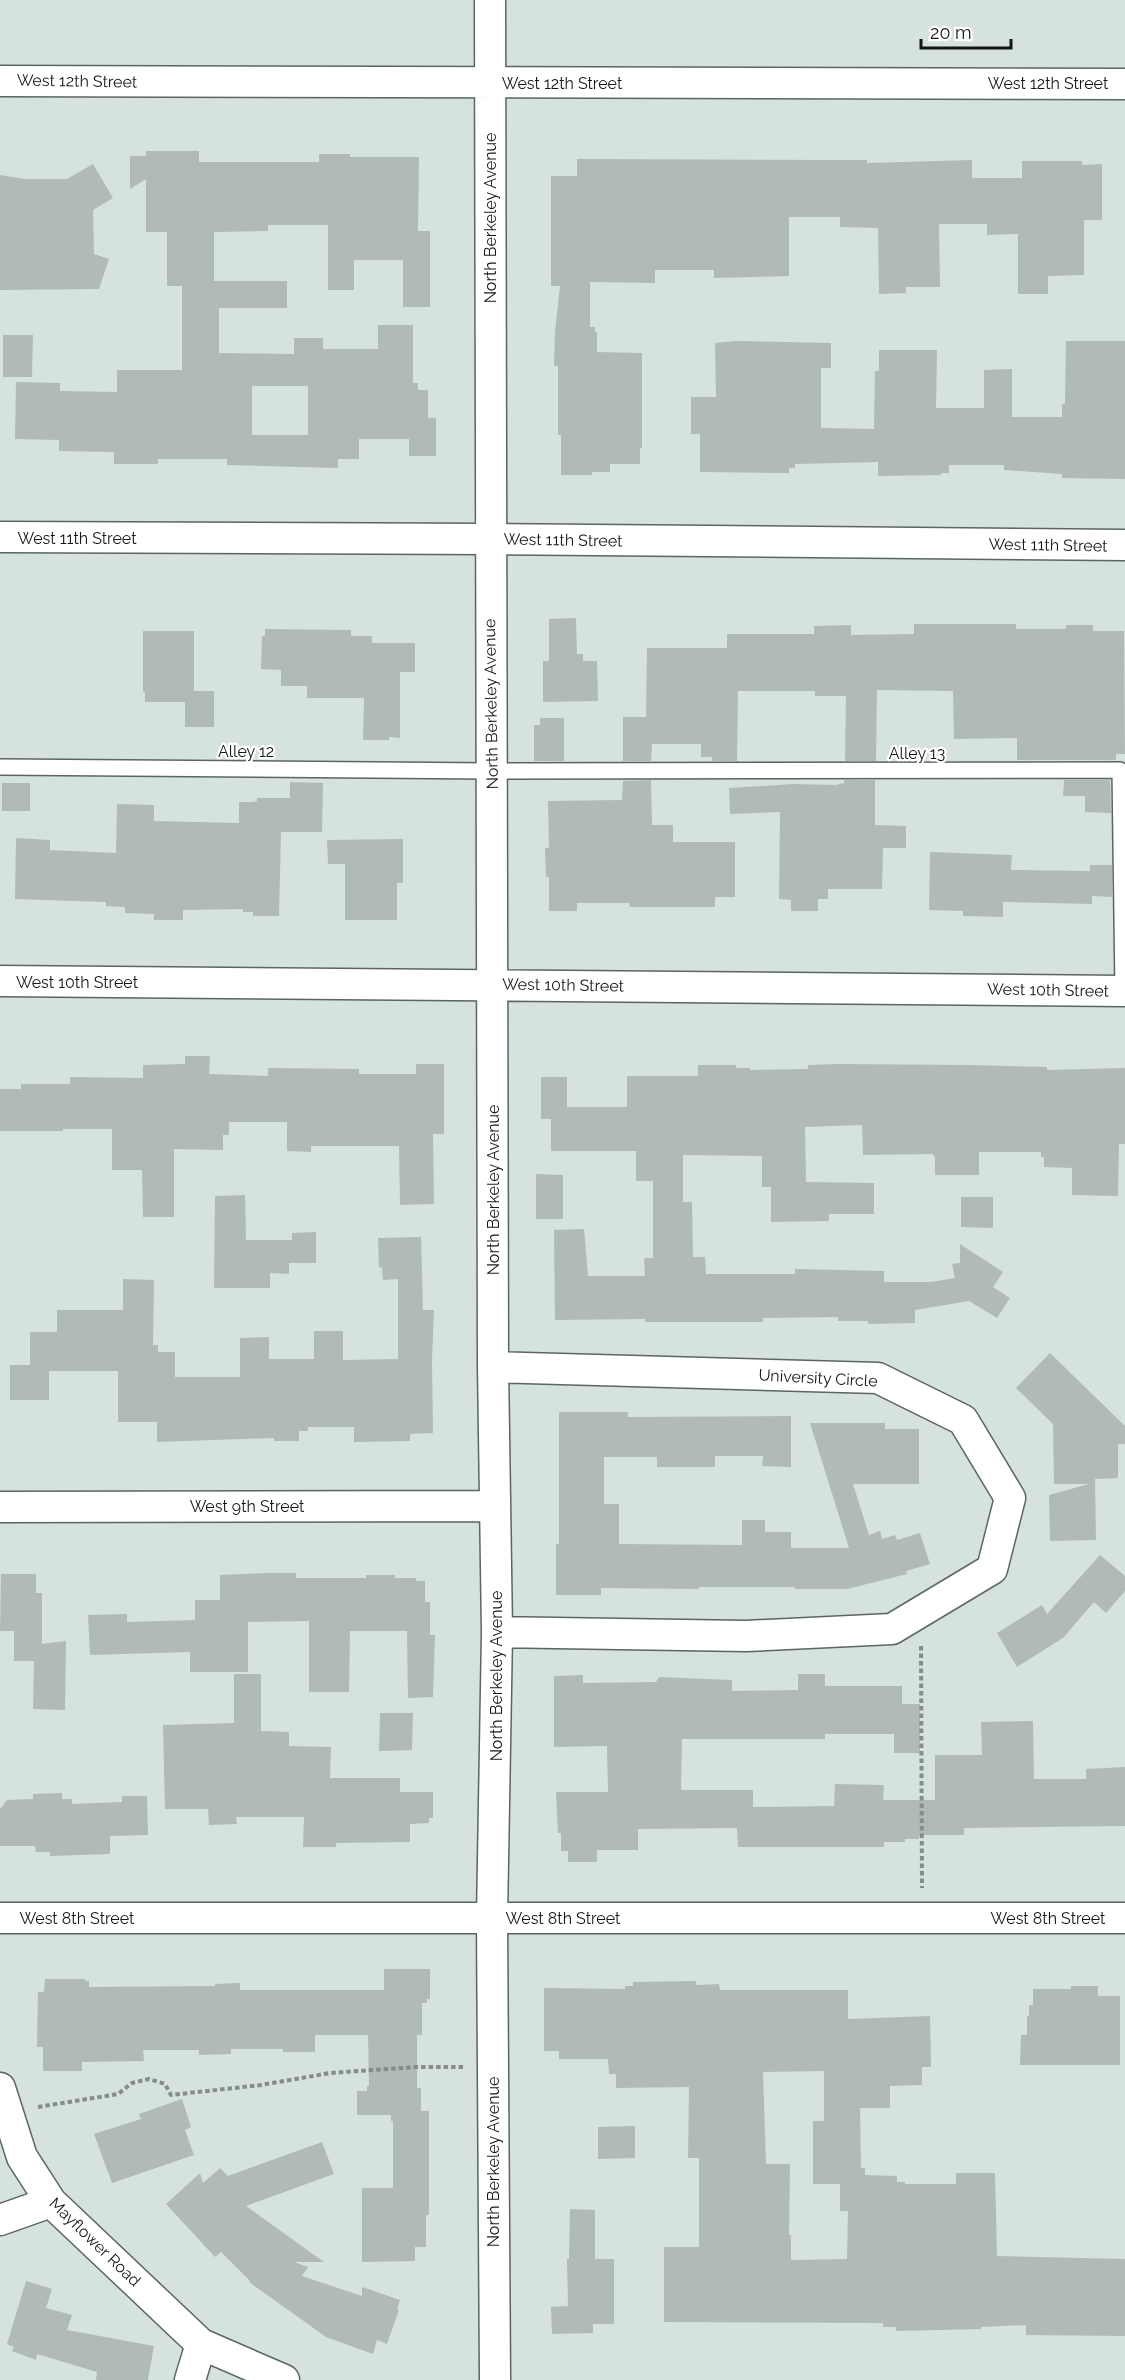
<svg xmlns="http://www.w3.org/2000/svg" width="1125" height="2380" font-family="Raleway,sans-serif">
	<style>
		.building { fill: #b0bbb7; fill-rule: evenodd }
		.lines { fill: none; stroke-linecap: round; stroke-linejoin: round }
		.lane-casing { stroke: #5b6561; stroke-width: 18 }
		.street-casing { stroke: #5b6561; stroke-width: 33 }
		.path { stroke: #848d89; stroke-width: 4; stroke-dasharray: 4.5 3; stroke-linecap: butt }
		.lane { stroke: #fff; stroke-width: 15 }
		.street { stroke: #fff; stroke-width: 30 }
		.labels { text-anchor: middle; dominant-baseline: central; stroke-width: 4.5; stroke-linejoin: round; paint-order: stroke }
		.street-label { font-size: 16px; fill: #121614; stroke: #fff }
	</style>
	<rect width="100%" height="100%" fill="#d6e2dd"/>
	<path class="building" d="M146 151H199V162H319V154H350V157H419L418 231H430V307H403V260H354V290H328V225H268V231L214 232V281H287V308H219V353L294 354V338H323V349H378V325H413V383H418V390H428V418H436V456H409V439H359V459H338V468L227 465V459H158V464H114V452L59 451V440L15 439 16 382 60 383V391L117 392V370H182V286H167V232H146V179L130 189V156H146ZM252 386H308V435H252Z
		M577 159 840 160H867V163L972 160V178H1022V161H1082V165L1102 164V220H1084V275L1048 276V294H1018V234L987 235V224H939L940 287H906V293L879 294 878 228 840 227V217H789V276L714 278V270H655V283L590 282V327H595V332H597V352L642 353V448H640V464H610V472H592V475H561V435H558V366H554L555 332 560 286H551V176H577Z
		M93 164 113 198 93 210 94 254 109 259 99 289 0 290V175L25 179H67Z
		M3 335H33L32 377H3Z
		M736 341 831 343V368H821V428L874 429 875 371H879V350H937L936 408H984V370L1012 369V417H1062V404H1065L1066 341H1125V479L1062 478V474L1004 470V465H949V473H941V475L878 476V462L795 464V468H789V473L700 472V434H691V397H716L715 343Z
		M576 618 577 654H583V661H597L598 701 543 702V661H549V619Z
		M914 624H1016V629H1066V625H1093V631H1124L1125 754H1116V760H1017V738L954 739 953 691 877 690 876 761H845L846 696H815V691H738L737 761H712V757H701V744H652L651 761H623V717H646L647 648H727V634H814V626L851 625V635L914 634Z
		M265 629 351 630V636H372V643H415V672H400V738L389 737V740H363L364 698H307V686H281V670L261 669 262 636H265Z
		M143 631H194V691H214V727H185V702H145V692H143Z
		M540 718H564V761H534V725H540Z
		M651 780 652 825H673V842H735V897H715V907H630L629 903H577V911H549V877H546L545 848H549L548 801 622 800 623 781Z
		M844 780H875V825L906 826V848H883L882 889H828V899H818V911H791V900L779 899 780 812 730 814 729 788 793 784 836 785 844 783Z
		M1064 780H1110L1111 813 1085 812V796H1063Z
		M290 782 323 783 322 832H281L279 916H253V912H243V909L183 910V920H154V914L125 913V907L106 906V902L15 899 16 838 50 840V850L116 853 117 804 154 805V821L239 823V802H253L257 801V798H290Z
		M2 783H30V811H2Z
		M403 839V883H397V920H345V864H328L327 840Z
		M930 852 1012 855 1011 870 1090 871V865H1112V897L1092 896V904L1003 902V917L963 916V911L929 910Z
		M185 1056H210L209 1074 268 1076V1068L359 1069V1074H416V1064H444V1134H433L434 1204 400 1205 399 1146H311V1152L287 1151V1122H229V1135H223V1150L174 1149V1217H143L142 1170H112V1129H63V1131H0V1089H21V1084H70V1077L143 1078V1065L185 1064Z
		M837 1064 969 1065 1047 1067V1070L1125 1068V1144H1119L1118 1196 1072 1195V1168L1044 1167V1157H1041V1152H979V1175H935V1156H933V1154L863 1155 862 1125 805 1127 806 1182 874 1183V1214H829V1221L771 1222V1187H762V1156L683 1155V1202H692L693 1257H705L706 1274H795V1269L884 1271V1282H931L955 1278 952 1264 960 1263V1244L1003 1272 993 1287 1010 1298 997 1318 969 1301 915 1310V1323L868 1324V1321H838V1317L763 1318V1322H645V1319L555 1320 554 1230 584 1229 588 1276H645L644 1258H653V1181H636V1151H551V1119H541V1077H567V1107H627V1076H698V1065H736V1068H750V1070L808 1069V1065Z
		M536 1174 563 1175V1219H536Z
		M245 1195 246 1240H292V1233L316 1232V1263H289V1274L270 1273V1288H214L215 1196Z
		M961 1197H993V1228L961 1227Z
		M421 1237 423 1310H434L432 1359 433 1433 410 1434V1441L354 1442V1427H308V1431H299V1441H274V1438L157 1442V1422H118V1371H49V1400H10V1365H30V1332H57V1310H123V1279L154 1280 153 1345H158V1352H175V1377H240V1338L269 1337V1359H314V1331H343V1360L398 1359V1279L383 1280 382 1267 379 1268 378 1238Z
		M1050 1353 1125 1426V1444H1118V1478L1095 1479 1096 1540 1050 1541 1049 1495 1089 1484H1054L1053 1424 1016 1388Z
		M559 1412H628V1417L791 1416V1467L762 1466 763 1456H715V1467H657V1457H604V1504H619V1544L742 1545V1520H765V1532H791V1548H849L810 1423H885V1429H919V1484H853L869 1535 880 1531 882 1539 895 1535 897 1540 920 1533 930 1564 906 1571 907 1574 847 1589H795V1587H699V1589L601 1588V1595H556V1544H559Z
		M1100 1555 1125 1576V1591L1106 1613 1094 1602 1063 1638 1017 1667 997 1633 1042 1605 1047 1614Z
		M266 1573H296V1578H366V1575H395V1578H416V1581H425V1602H430V1635H435L433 1697 408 1698 407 1631H350L349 1692H309V1621L248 1622V1672H190V1652L90 1655 88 1615 127 1614V1622L195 1620V1600H220V1575Z
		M1 1574H36V1593H42V1644L66 1641 65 1710 33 1709 34 1661H14V1631H0Z
		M234 1674H261V1731L289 1732V1746L331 1747 330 1778H400V1792H433V1818H429V1823L410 1824V1842L336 1843V1847H303L304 1817H236L237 1824 209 1825 208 1809H165L163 1725 234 1723Z
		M798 1674H825V1686H902V1704H920V1753H894V1734H825V1739H682L681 1790H753V1807L834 1806 835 1784 884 1785 883 1800H935V1755H982L981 1722 1033 1721 1034 1779H1086V1769L1125 1767V1826L964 1828V1835H919V1839H905V1842H884V1847H738L737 1828 638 1829V1850H597V1862H568V1851H561V1833H558L556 1792H608L607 1746 554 1747V1676L583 1675V1683L656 1682 659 1677 732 1680V1691L798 1690Z
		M380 1713H413L412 1750 379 1751Z
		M62 1793V1799H72V1804L122 1802V1796H147L148 1835 110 1836V1854L50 1856V1852H36L35 1846H0V1809L7 1800 33 1799V1794Z
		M384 1969H430V1999H427V2003H422V2035H417V2088H421V2111H429V2215H426V2247H415V2261L362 2262V2188H393V2121H391V2115H357V2091H367V2086H369L368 2035H315V2052H283V2049H231V2054L199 2055V2050H143L144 2061 82 2062V2071H43V2047H37L38 1992H44L45 1979H85V1981H89V1987L215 1986V1984L240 1983V1990H384Z
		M696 1981V1985L719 1984 720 1990H848V2019L930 2016 931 2067H922V2085L890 2086V2108H860L861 2168H865V2175L897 2176V2182H905V2184H956V2173H995L997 2256 1125 2259V2336L1026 2335V2325L981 2327V2329L896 2331V2327H883V2323L664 2322V2247H699V2158H688L689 2087 616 2088V2074H609L608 2059H559V2051H544V1988L625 1989V1986H633V1982ZM824 2071V2121H813V2184H840V2211H848L847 2259 791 2260V2235H789L790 2164H766L763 2072Z
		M1071 1986H1098V1996H1120V2065H1020L1021 2035H1027V2016H1029V2005H1033V1989H1071Z
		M182 2099 191 2127 185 2130 194 2155 112 2183 94 2134 141 2119 139 2114Z
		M635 2126V2158L598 2159V2127Z
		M322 2142 334 2174 246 2206 324 2262H294L308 2267 302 2276 362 2296V2287L400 2300 397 2309 399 2310 387 2344 377 2340 373 2354 326 2337 249 2282 250 2281 221 2252 215 2257 166 2204 200 2173 203 2183 220 2168 228 2176Z
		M570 2209 595 2210V2259H614V2324H593V2333L552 2334 551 2307 568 2306 567 2259H569Z
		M26 2281 52 2289 46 2308 72 2315 67 2330 154 2346 148 2380H96L97 2372 37 2354 36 2360 12 2351 14 2347 7 2344Z"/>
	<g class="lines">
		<g class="lane-casing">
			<path id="lane" d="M0 767 492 771 1120 770 1123 991"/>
		</g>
		<g class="street-casing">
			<path id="street" d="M490 0 493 1367 497 1632 492 1918 495 2380
				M0 81 1125 84
				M0 537 490 539 1125 545
				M0 981 1125 991
				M493 1367 878 1378 963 1420 1010 1498 992 1569 892 1629 746 1636 497 1632
				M0 1507 495 1506
				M0 1918H1125
				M0 2088 22 2157 51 2202 201 2344 284 2380
				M0 2220 51 2202
				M190 2380 201 2344"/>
		</g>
		<path class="path" d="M921 1646 922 1888
			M38 2107 118 2094 132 2083 149 2079 165 2084 171 2095 261 2085 330 2073 417 2067H463"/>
		<use href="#lane" class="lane"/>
		<use href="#street" class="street"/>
	</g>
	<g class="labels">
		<g class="street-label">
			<text transform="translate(77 81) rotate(1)">West 12th Street</text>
			<text x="562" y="83">West 12th Street</text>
			<text x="1048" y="83">West 12th Street</text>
			<text transform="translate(490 218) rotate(-90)">North Berkeley Avenue</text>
			<text x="77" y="538">West 11th Street</text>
			<text transform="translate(563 540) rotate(1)">West 11th Street</text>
			<text transform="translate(1048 545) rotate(1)">West 11th Street</text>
			<text transform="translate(491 704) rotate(-91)">North Berkeley Avenue</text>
			<text x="246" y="751">Alley 12</text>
			<text x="917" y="753">Alley 13</text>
			<text x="77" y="982">West 10th Street</text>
			<text transform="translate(563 985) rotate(1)">West 10th Street</text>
			<text transform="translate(1048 990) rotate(1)">West 10th Street</text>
			<text transform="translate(493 1190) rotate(-90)">North Berkeley Avenue</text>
			<text transform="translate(818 1378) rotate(3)">University Circle</text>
			<text x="247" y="1506">West 9th Street</text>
			<text transform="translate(496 1676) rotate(-90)">North Berkeley Avenue</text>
			<text x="77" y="1918">West 8th Street</text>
			<text x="563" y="1918">West 8th Street</text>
			<text x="1048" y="1918">West 8th Street</text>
			<text transform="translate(493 2162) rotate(-90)">North Berkeley Avenue</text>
			<text transform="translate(95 2242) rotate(44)">Mayflower Road</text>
		</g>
	</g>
	<path d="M921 39v9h90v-9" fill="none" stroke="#121614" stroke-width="3"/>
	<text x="930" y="39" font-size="18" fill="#121614" stroke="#ffffff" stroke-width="4.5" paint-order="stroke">20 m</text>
</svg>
